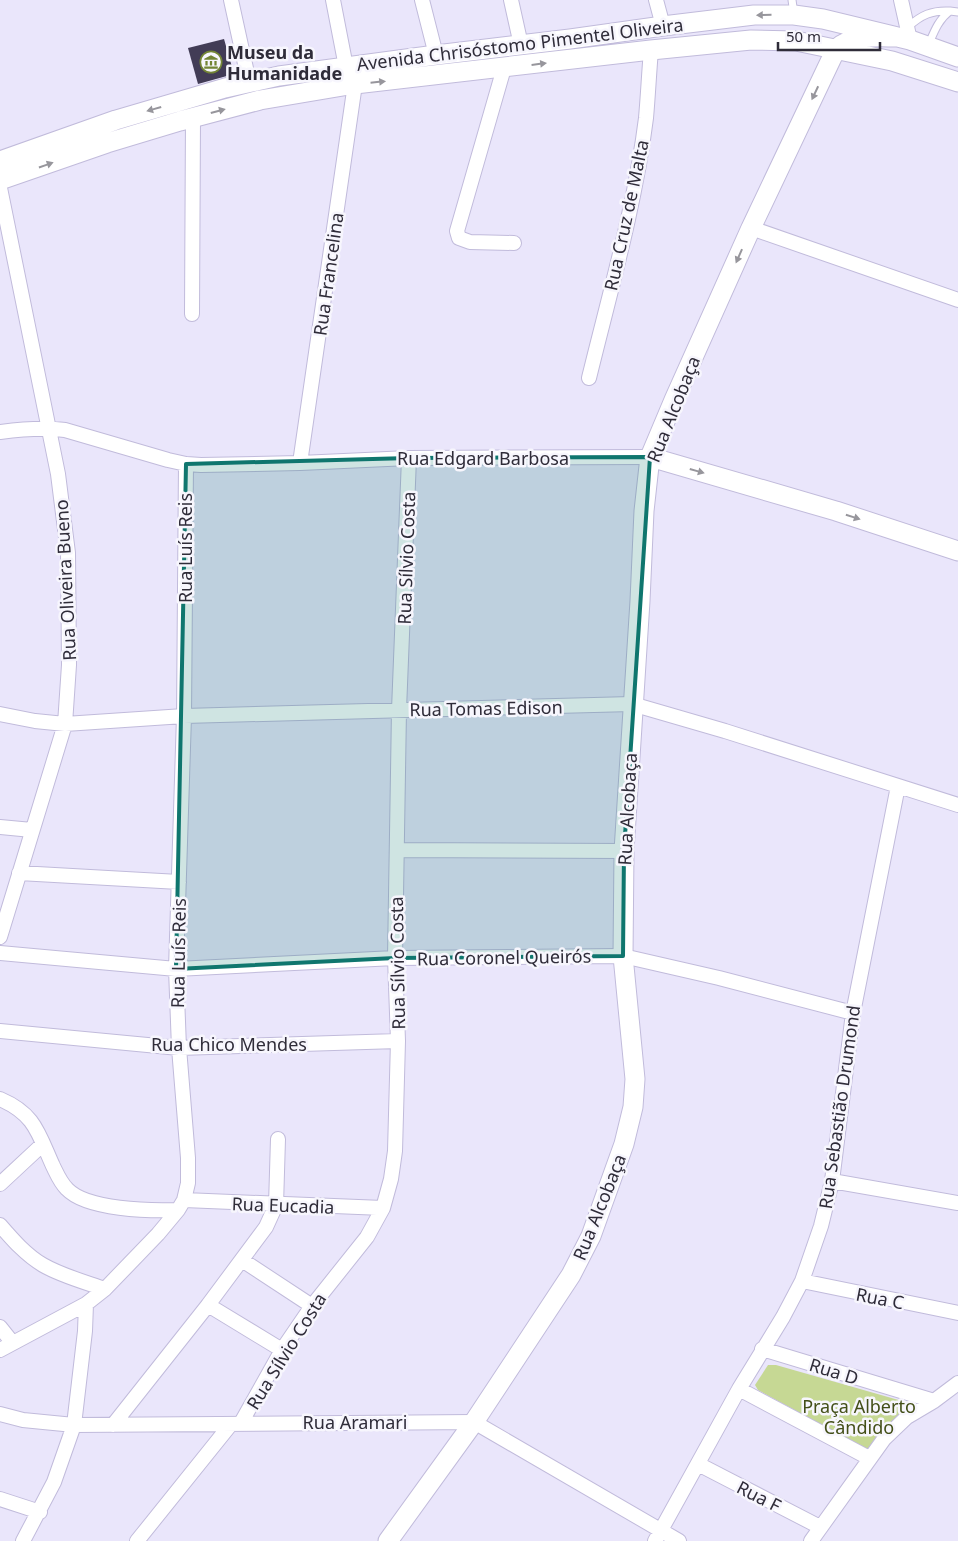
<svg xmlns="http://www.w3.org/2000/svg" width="958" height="1541" font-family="'Noto Sans',sans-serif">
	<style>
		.green { fill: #c6d894 }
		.building { fill: #423c56 }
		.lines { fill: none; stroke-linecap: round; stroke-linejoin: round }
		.lane-casing { stroke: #c1bbdb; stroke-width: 9 }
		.street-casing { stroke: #c1bbdb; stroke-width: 16 }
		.secondary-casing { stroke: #c1bbdb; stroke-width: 21 }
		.lane { stroke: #fff; stroke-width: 7 }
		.street { stroke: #fff; stroke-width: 14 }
		.secondary { stroke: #fff; stroke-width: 19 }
		.oneway { fill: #97969c }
		.marked { fill: #0f766e; fill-opacity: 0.2; stroke: #0f766e; stroke-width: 4; stroke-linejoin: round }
		.labels { text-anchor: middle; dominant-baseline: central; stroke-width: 5; stroke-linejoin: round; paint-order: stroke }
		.street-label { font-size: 18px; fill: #2f2c39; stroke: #f7f6fd }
		.poi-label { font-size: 18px; font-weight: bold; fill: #2f2c39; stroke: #f7f6fd; text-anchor: start }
		.park-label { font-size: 18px; fill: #434f18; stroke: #f7f6fd }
	</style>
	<rect width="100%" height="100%" fill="#eae6fb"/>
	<path class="green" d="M768 1365H776L909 1403 868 1450 758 1390 755 1385Z"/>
	<path class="building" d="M224 39 234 74 198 84 188 48Z"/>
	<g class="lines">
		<g class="lane-casing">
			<path id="lane" d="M792 0 794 14
				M908 27C921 15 932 10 950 11
				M928 46C934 32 938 20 950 11L958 12"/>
		</g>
		<g class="street-casing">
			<path id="street" d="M231 0 249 82
				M333 0 346 67
				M422 0 436 55
				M511 0 521 45
				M656 0 663 26
				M901 0 910 40
				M504 68 457 231 459 238 470 242 514 243
				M0 188 58 474 68 553 69 665 65 724 0 937
				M751 228 958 300
				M192 314 193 118
				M589 378C610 292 635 206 646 118 648 96 649 73 651 50
				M0 432C22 429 43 427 65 430L168 460 186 464 201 465 300 463 409 458 650 457
				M300 463 355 84
				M0 714 35 721 65 724 184 716 632 704 725 731 958 805
				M0 827 32 830
				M397 850 624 851
				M19 873 179 882
				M0 953 176 969 395 958 623 956 719 978 853 1013
				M0 1031 179 1048 398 1041
				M0 1099C35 1114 38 1133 53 1166 57 1174 60 1182 67 1189 87 1210 150 1211 178 1210
				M832 1181 958 1203
				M0 1184 43 1144
				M184 1200 383 1208
				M0 1225C13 1240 26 1255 43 1265 62 1276 85 1282 105 1289
				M242 1260 312 1306
				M802 1281 958 1313
				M208 1305 282 1350
				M0 1327 12 1342
				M762 1349 934 1401
				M0 1350 86 1304 105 1289 158 1234 178 1210 184 1200 188 1183V1158L179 1048 176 969 184 716 186 464
				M739 1389 869 1458
				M0 1414 23 1420 74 1425 474 1422 679 1541
				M241 1423 282 1350 312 1306 367 1237 383 1208 391 1179 395 1151 398 1041 395 958 399 710 409 458
				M113 1425 208 1305 266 1227 276 1205 278 1139
				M698 1464 820 1527
				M0 1499 40 1512
				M23 1541 54 1482 74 1425 85 1331 86 1304
				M137 1541 231 1424
				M655 1541 739 1389 783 1317 802 1281 821 1226 832 1181 853 1013 898 786
				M811 1541 884 1439 907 1417 934 1401 958 1383"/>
		</g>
		<g class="secondary-casing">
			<path id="secondary" d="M0 161 116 120 225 88 279 76 436 55 570 39 663 26 754 15H794L823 19 910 40 958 57
				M0 180 107 143 180 121 260 100 355 84 651 50 751 40 796 41 892 61 958 82
				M650 457 836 511 958 551
				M388 1541 474 1422 571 1275 591 1236 624 1144 633 1107 635 1079 623 956 624 851 640 601 644 511 650 457 674 400 751 228 836 49C853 34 877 37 897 37"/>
		</g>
		<use href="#lane" class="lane"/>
		<use href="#street" class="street"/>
		<use href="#secondary" class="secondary"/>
	</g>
	<defs><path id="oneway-solid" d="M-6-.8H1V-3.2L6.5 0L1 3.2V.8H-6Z" transform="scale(1.25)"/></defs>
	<g class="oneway">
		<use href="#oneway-solid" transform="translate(764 15) rotate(179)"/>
		<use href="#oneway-solid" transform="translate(539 64) rotate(-7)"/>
		<use href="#oneway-solid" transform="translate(378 82) rotate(-6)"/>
		<use href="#oneway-solid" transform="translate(815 93) rotate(115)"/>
		<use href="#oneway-solid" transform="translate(154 109) rotate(164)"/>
		<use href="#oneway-solid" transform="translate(218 111) rotate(-15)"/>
		<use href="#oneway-solid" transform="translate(46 165) rotate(-19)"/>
		<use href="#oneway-solid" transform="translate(739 256) rotate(114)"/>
		<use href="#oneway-solid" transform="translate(697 471) rotate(16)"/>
		<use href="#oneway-solid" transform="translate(853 517) rotate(18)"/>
	</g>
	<path class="marked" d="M650 457 624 851 623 956 395 958 176 969 186 464 409 458Z"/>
	<defs>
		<g id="museum-ring" transform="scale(1.125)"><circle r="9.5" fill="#f7f6fd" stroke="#738535" stroke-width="1.5"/><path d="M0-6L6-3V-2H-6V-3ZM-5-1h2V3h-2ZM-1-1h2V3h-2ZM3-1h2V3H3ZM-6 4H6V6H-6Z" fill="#738535"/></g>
	</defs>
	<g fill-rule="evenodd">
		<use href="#museum-ring" x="211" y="62"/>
	</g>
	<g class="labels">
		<g class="street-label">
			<text transform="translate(520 44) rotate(-7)">Avenida Chrisóstomo Pimentel Oliveira</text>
			<text transform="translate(626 215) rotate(-78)">Rua Cruz de Malta</text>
			<text transform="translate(328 274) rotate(-82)">Rua Francelina</text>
			<text transform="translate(673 409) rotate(-68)">Rua Alcobaça</text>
			<text x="483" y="458">Rua Edgard Barbosa</text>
			<text transform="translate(185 548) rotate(-90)">Rua Luís Reis</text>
			<text transform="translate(406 558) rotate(-88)">Rua Sílvio Costa</text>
			<text transform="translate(65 580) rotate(-93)">Rua Oliveira Bueno</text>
			<text transform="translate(486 708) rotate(-1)">Rua Tomas Edison</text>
			<text transform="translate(627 809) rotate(-87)">Rua Alcobaça</text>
			<text transform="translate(178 953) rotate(-89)">Rua Luís Reis</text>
			<text transform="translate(504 957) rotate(-1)">Rua Coronel Queirós</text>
			<text transform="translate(397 963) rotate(-91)">Rua Sílvio Costa</text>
			<text x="229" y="1044">Rua Chico Mendes</text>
			<text transform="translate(839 1107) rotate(-82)">Rua Sebastião Drumond</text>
			<text transform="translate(283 1205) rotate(2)">Rua Eucadia</text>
			<text transform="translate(599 1207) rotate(-68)">Rua Alcobaça</text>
			<text transform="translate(880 1298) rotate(11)">Rua C</text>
			<text transform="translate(286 1351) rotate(-58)">Rua Sílvio Costa</text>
			<text transform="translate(834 1371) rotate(17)">Rua D</text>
			<text x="355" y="1422">Rua Aramari</text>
			<text transform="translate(759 1496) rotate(27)">Rua F</text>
		</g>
		<g class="poi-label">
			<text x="227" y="52">Museu da<tspan x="227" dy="21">Humanidade</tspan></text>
		</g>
		<g class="park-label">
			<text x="859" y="1406">Praça Alberto<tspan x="859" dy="21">Cândido</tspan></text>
		</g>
	</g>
	<path d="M778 42v8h102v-8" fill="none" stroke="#2f2c39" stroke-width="2.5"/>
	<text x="786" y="42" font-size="15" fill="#2f2c39" stroke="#f7f6fd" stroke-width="4" paint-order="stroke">50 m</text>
</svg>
